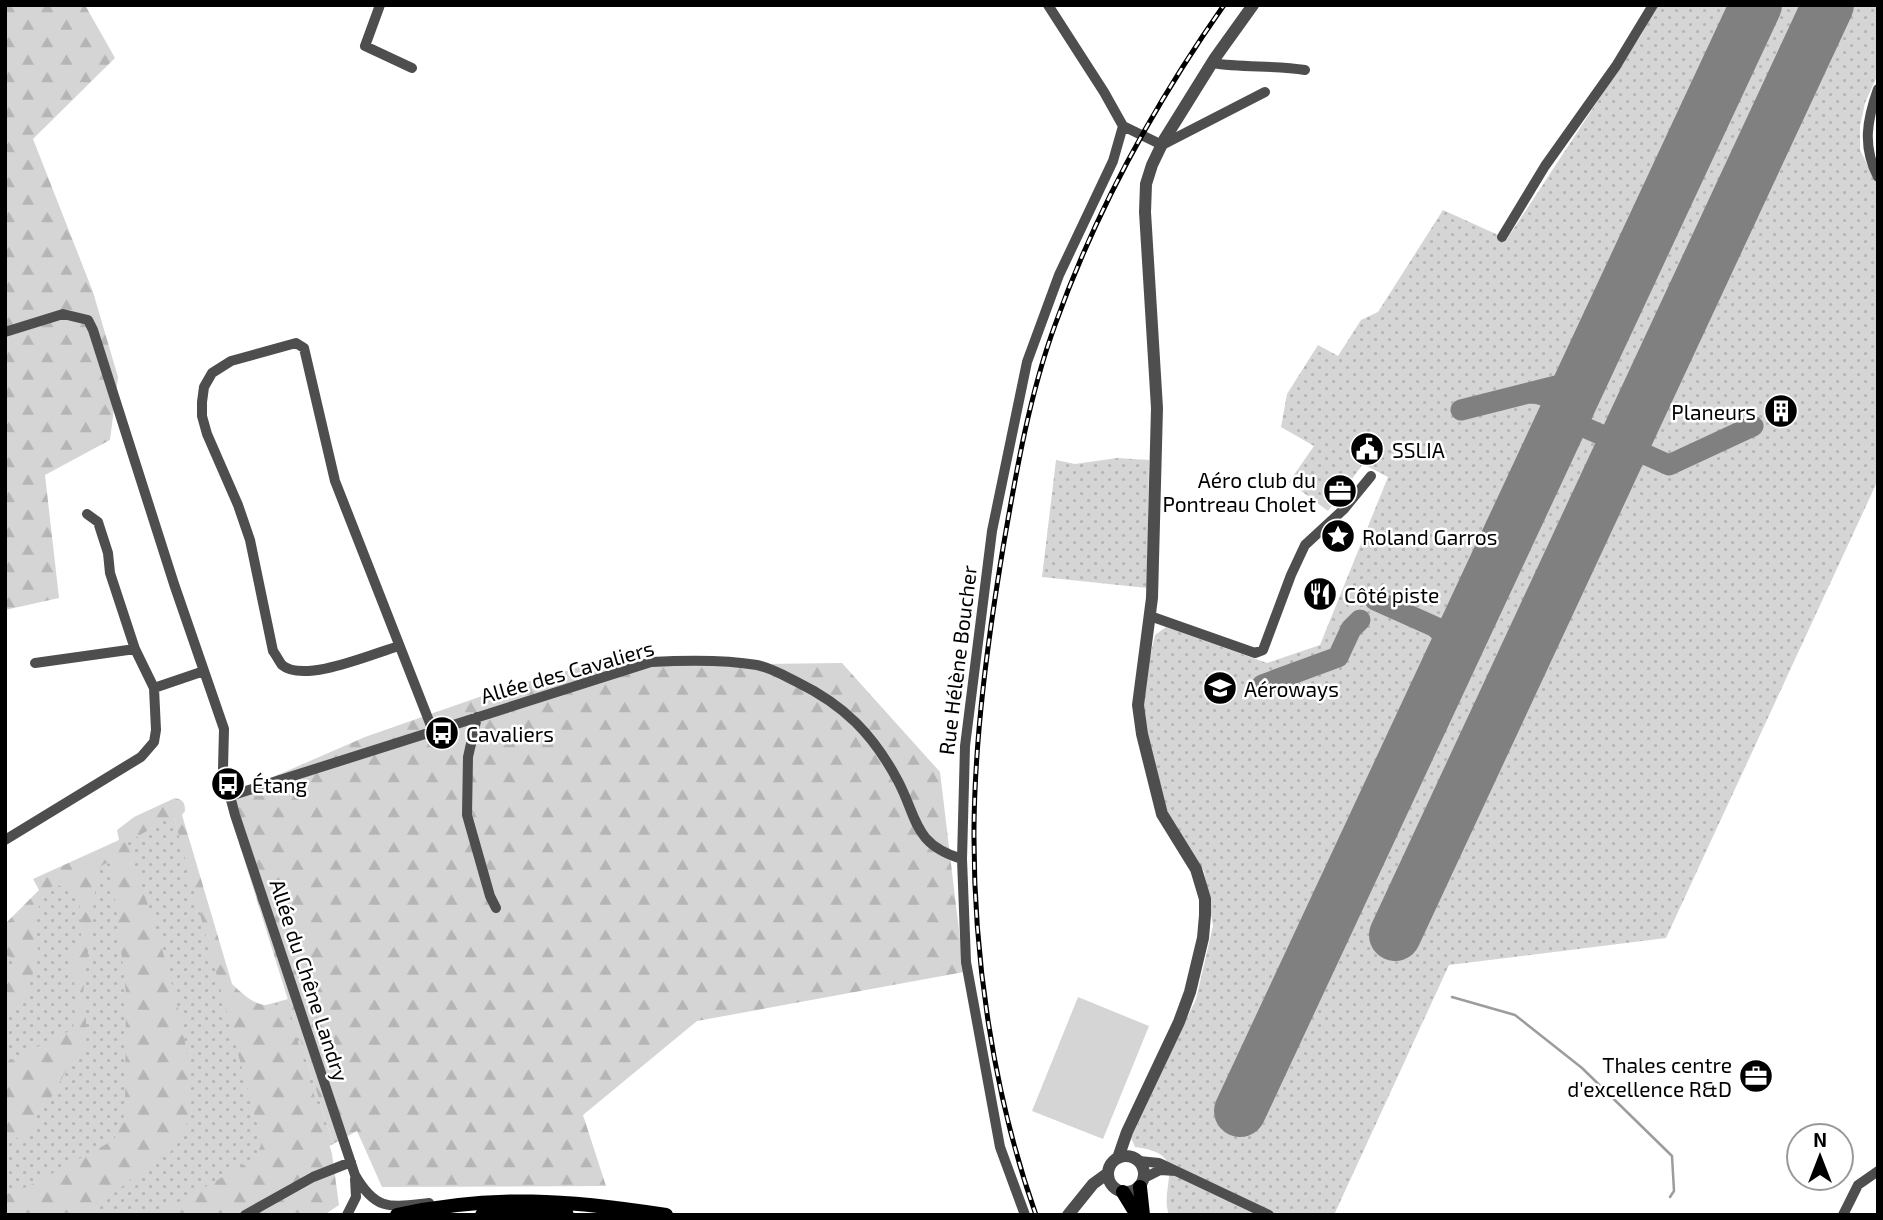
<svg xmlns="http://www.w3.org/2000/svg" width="1883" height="1220" font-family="'Exo 2',sans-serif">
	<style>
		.grass { fill: url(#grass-dots) }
		.forest { fill: url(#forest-firs) }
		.pitch { fill: #d5d5d5 }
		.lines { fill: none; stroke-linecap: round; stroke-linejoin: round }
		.stream { stroke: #9c9c9c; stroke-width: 2.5 }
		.taxiway { stroke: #808080; stroke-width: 21 }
		.runway { stroke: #808080; stroke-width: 52 }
		.minor { stroke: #4e4e4e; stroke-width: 10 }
		.tertiary { stroke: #4e4e4e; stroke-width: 12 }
		.primary { stroke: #000; stroke-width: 14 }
		.rail-casing { stroke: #000; stroke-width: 5 }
		.rail { stroke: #fff; stroke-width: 2.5; stroke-dasharray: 8; stroke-linecap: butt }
		.labels { text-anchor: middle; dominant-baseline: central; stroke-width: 5; stroke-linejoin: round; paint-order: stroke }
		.poi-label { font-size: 21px; fill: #000; stroke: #fff; text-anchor: start }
		.street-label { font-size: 21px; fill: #000; stroke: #fff }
	</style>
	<defs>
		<pattern id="grass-dots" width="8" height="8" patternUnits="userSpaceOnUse" patternTransform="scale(1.75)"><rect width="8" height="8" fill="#d5d5d5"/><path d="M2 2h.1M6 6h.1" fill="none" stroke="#b5b5b5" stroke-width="1.8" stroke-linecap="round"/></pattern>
		<pattern id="forest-firs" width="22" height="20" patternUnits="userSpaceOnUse" patternTransform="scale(1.75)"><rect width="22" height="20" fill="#d5d5d5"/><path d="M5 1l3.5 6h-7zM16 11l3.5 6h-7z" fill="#b5b5b5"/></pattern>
	</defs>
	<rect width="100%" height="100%" fill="#fff"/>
	<path class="grass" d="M1656 5H1878V74L1865 103 1860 126V150L1878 186V480L1666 938 1449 965 1334 1215H1169C1158 1185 1192 1154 1135 1147L1131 1138 1196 999 1213 926 1204 871 1169 817 1142 713 1143 687 1155 635 1166 627 1267 663 1320 645 1388 477 1363 464 1328 511 1289 482 1314 446 1281 427 1287 394 1318 345 1338 356 1361 320 1378 312 1443 210 1507 239 1643 32Z
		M1117 458 1149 460 1147 588 1042 577 1056 460 1075 464Z
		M172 812 237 1013 288 999 333 1144 203 1215H5V933L47 888Z"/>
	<path class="forest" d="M5 5H85L115 58 33 139 93 292 118 377 110 440 45 475 59 598 5 610Z
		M842 663 940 772 964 972 697 1021 583 1115 606 1186 382 1187 357 1131 333 1144 225 798 365 737 502 689 583 666Z
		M175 798C183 800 185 802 185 811L182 815 232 984C250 1001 261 1010 286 1003L332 1154 339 1205 324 1215H156L256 1158 262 1142 174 818 170 817 127 843C147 905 221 1095 175 1147 167 1156 154 1163 145 1169 125 1183 109 1197 92 1215H5V1195L29 1186 114 1140 125 1114 126 993 111 864 106 863 100 867 97 876 83 994 87 1031 85 1053 69 1065 53 1095 36 1115 35 1129 22 1141 9 1133 5 1135V1063L73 1029C74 1016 77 1001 75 988 73 969 62 963 80 946 82 919 87 892 54 884 30 914 36 917 38 952 38 956 27 996 25 1000 21 1007 12 1014 5 1019V978L18 967 16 959 5 955V924L39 890 33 879 119 840 117 830 134 817Z"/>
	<path class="pitch" d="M1078 997 1149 1026 1103 1139 1032 1111Z"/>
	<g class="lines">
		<path class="stream" d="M1452 997 1515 1015 1582 1068 1672 1156 1674 1191 1670 1197"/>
		<path class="taxiway" d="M1529 393C1559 393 1561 413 1554 437
			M1461 410 1568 383 1580 374 1592 356
			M1556 431 1569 423 1577 424 1669 465 1753 426
			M1375 600 1442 630 1459 627 1469 617
			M1436 628C1449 638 1451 648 1447 664
			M1262 685 1338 657 1351 629 1360 620"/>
		<path class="runway" d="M1395 935 1828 5
			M1240 1111 1756 5"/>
		<path class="minor" d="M380 5 365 46 412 68
			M1048 5 1104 92 1123 126 1162 145 1265 92
			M1212 63C1243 68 1274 65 1305 70
			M1878 89C1867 120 1862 146 1878 177
			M1502 237 1545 166 1616 66 1653 5
			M5 332 63 314 88 320 93 330 174 584 224 729 223 769 235 815 355 1175C376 1212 391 1207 429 1203
			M1150 616 1255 653 1263 650 1291 575 1305 545 1344 509 1371 476
			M399 646C374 653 304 684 282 665 279 661 276 655 273 651L250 540 238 505 207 434 202 416V402L204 387 212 373 231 361 296 343 304 348 335 481 433 731
			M35 663 135 649
			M154 688 204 671
			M477 717 468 757 467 815 490 896 496 908
			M230 796 651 662C686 660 722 659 757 665 771 668 785 676 797 682 844 705 873 734 898 781 918 819 913 844 962 859
			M5 840 141 757 154 742 156 730 154 688 135 649 110 573 108 553 98 522 87 514
			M1139 1161 1159 1163 1176 1171 1160 1170 1144 1178
			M1176 1171 1269 1215
			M245 1215 313 1177 351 1162
			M347 1215 356 1197 355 1179
			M1025 1215 1000 1147 966 962 962 859 965 746 992 531 1027 362 1059 275 1113 161 1123 126
			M1843 1215 1858 1185 1878 1171"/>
		<path class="tertiary" d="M1108 1174a18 18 0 1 1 36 0a18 18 0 1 1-36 0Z
			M1118 1158 1127 1132 1179 1022 1190 992 1203 938 1205 915V899L1196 869 1162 814 1142 734 1138 705 1152 598 1157 408 1145 212 1146 184 1152 165 1164 140 1215 58 1253 5
			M1068 1215 1093 1184 1108 1173"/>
		<path class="primary" d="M1140 1187 1143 1215
			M1123 1192 1137 1215
			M397 1215C494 1194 570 1200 666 1215
			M482 1215H567"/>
		<g class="rail-casing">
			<path id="rail" d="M1036 1215C993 1094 973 955 974 827 975 734 988 639 1003 548 1016 473 1029 396 1055 325 1096 210 1154 105 1224 5"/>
		</g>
		<use href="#rail" class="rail"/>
	</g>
	<defs>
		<g id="building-disc" transform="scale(1.75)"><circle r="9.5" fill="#000" stroke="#fff"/><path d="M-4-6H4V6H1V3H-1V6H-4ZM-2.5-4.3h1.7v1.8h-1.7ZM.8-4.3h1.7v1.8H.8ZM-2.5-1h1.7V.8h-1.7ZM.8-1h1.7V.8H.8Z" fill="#fff"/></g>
		<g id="civic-disc" transform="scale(1.75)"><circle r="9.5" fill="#000" stroke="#fff"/><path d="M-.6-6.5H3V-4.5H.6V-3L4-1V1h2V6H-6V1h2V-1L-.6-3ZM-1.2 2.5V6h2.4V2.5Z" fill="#fff"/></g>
		<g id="office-disc" transform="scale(1.75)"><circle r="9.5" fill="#000" stroke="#fff"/><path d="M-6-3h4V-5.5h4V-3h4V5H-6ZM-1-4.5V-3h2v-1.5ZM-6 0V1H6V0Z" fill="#fff"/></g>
		<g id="sight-disc" transform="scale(1.75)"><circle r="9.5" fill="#000" stroke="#fff"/><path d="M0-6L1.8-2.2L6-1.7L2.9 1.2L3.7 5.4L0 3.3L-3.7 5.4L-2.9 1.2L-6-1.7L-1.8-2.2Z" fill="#fff"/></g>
		<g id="restaurant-disc" transform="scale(1.75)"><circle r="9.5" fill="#000" stroke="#fff"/><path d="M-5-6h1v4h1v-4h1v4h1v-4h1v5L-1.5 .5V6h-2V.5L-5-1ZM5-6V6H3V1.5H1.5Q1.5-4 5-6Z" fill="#fff"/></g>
		<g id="university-disc" transform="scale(1.75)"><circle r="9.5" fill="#000" stroke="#fff"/><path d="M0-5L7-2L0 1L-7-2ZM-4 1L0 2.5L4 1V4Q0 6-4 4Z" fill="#fff"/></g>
		<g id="bus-disc" transform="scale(1.75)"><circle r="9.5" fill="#000" stroke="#fff"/><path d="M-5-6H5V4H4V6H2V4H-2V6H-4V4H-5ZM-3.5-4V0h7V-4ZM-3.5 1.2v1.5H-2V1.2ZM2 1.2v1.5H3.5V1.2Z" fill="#fff"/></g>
	</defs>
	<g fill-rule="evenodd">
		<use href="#building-disc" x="1781" y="411"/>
		<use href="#civic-disc" x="1367" y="449"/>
		<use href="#office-disc" x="1340" y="491"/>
		<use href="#sight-disc" x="1338" y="536"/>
		<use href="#restaurant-disc" x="1320" y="594"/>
		<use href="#university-disc" x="1220" y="688"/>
		<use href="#bus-disc" x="442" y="733"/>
		<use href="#bus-disc" x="228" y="784"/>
		<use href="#office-disc" x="1756" y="1076"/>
	</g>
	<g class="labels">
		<g class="poi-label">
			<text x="1756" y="411" text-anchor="end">Planeurs</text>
			<text x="1392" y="449">SSLIA</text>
			<text x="1316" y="479" text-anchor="end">Aéro club du<tspan x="1316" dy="24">Pontreau Cholet</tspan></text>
			<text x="1362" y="536">Roland Garros</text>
			<text x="1344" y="594">Côté piste</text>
			<text x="1244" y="688">Aéroways</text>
			<text x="466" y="733">Cavaliers</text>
			<text x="252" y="784">Étang</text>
			<text x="1732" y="1064" text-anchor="end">Thales centre<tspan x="1732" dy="24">d'excellence R&amp;D</tspan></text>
		</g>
		<g class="street-label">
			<text transform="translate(957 660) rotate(-83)">Rue Hélène Boucher</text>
			<text transform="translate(567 671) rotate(-16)">Allée des Cavaliers</text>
			<text transform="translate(310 980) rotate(72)">Allée du Chêne Landry</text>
		</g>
	</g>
	<rect width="1883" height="1220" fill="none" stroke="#000000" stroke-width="14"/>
	<g transform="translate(1820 1157)"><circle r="33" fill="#ffffff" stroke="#999999" stroke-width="2"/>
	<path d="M0-5L12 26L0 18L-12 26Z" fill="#000000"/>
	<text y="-10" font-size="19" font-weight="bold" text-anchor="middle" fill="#000000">N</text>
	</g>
</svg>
